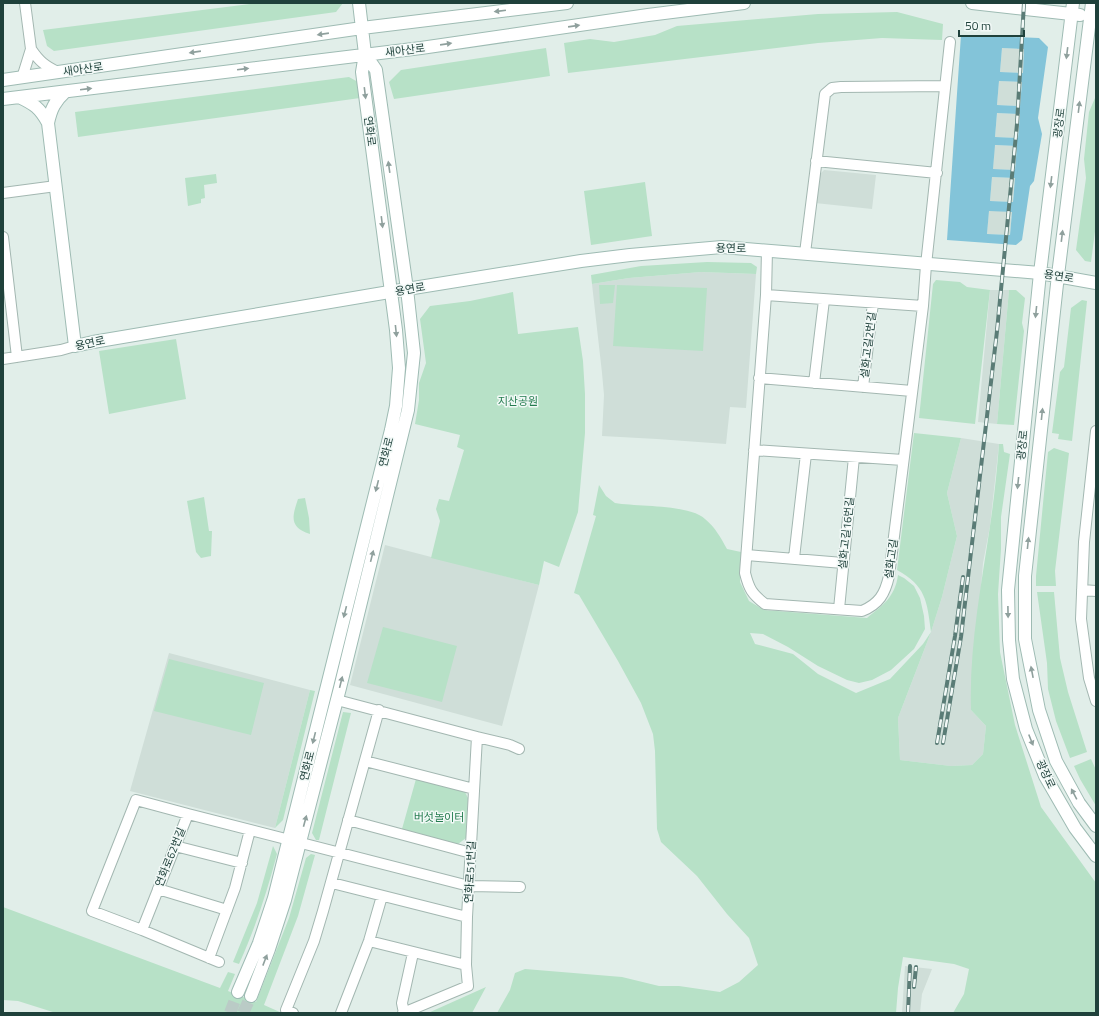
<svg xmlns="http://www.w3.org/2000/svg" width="1099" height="1016" font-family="'Titillium Web','Noto Sans KR',sans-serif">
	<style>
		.built { fill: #cfded8 }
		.green { fill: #b7e1c7 }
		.water { fill: #83c4d9; fill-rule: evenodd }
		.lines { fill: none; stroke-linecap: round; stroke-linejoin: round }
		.secondary-tunnel { stroke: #bacbc6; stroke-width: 12; stroke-dasharray: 12 6; stroke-linecap: butt }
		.street-casing { stroke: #a3b7b1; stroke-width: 12 }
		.secondary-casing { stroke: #9ebbb3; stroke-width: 14 }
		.street { stroke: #fff; stroke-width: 10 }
		.secondary { stroke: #fff; stroke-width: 12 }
		.rail-casing { stroke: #5a7c76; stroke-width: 4 }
		.rail { stroke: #f2f9f7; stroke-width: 2.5; stroke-dasharray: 8; stroke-linecap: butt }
		.oneway { fill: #8fa09d }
		.labels { text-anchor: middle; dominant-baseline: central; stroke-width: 3; stroke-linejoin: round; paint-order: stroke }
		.street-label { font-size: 11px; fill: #1f413b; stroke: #f2f9f7 }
		.park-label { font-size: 11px; fill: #247c4f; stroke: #f2f9f7 }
	</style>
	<rect width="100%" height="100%" fill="#e1eee9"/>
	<path class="built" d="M1002 48 1025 49 1023 73 1000 72Z
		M999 81 1022 82 1020 106 997 105Z
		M997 113 1020 114 1018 138 995 137Z
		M994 145 1017 146 1015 170 993 169Z
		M824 170 876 175 872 209 815 203 819 175Z
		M992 177 1015 178 1013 202 990 201Z
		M989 210 1012 212 1010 235 987 234Z
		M701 272 756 274 746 408 730 407 726 444 657 439 602 436 604 395 602 373 592 284 629 278Z
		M990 290H1009L997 424 978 422Z
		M961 438 999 444 990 526 983 563 971 710 986 726 983 754 972 765 951 766 900 760 898 718 931 632 942 597 957 536 947 493Z
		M385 545 539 585 502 726 350 685Z
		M169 653 310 690 275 828 130 791Z
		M905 966 932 969 922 994 920 1013H902Z"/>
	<path class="green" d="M257 3H343L336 12 54 51 47 46 43 30Z
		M897 12 943 24 942 40 882 38 818 43 568 73 564 43 590 39 614 42 655 35 677 26 818 14Z
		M546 48 550 76 394 99 389 82 401 70Z
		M349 77 358 82 360 98 78 137 75 112Z
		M1096 90V224L1091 262 1085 261 1076 250 1086 178 1084 159 1089 112 1095 98Z
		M216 174 217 183 204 185 205 198 201 199V203L188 206 185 178Z
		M645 182 652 236 591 245 584 191Z
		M707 262 751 263 757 267 756 274 701 272 629 278 592 284 591 275 641 266Z
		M936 280 960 282 967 287 990 290 975 424 919 418 933 284Z
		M599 285H615L613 303 600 304Z
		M617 285 707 288 703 351 613 346Z
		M1009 290H1016L1025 298 1022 323 1024 331 1014 425 997 424Z
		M513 292 518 334 578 327 583 361 585 394V433L578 512 559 567 544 561 539 585 431 558 440 521 436 509 439 499 449 501 464 450 457 447 460 435 415 424 419 400V383L426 363 420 319 430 306 470 301Z
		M1082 300 1087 301 1072 441 1058 439 1059 434 1052 433 1060 372 1064 367 1071 308Z
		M176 339 186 399 109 414 99 351Z
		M914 433 961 438 947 493 957 536 942 597 931 632 898 718 900 760 951 766 972 765 983 754 986 726 971 710C969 648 981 587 990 526 994 499 997 471 999 444H1003L1004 452 1010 454 1001 517V549L998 594 1000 652 1015 725 1041 807 1096 883V1013H953L964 994 969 969 954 964 903 957 898 988 896 1013H497L510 990 515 973 525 969 622 977 659 986H679L720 992 739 982 758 965 749 938 727 914 697 876 661 842 657 829 655 751 653 734 641 703 618 661 579 595 574 593 596 516 593 515 599 485 606 496 615 503C638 507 689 504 705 519 715 527 721 538 727 549L741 552 740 582 749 601 764 610 867 618C883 605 895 597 898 575L904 578 914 586 920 598 924 616 925 629 914 649 891 670 872 680 859 683 847 680 818 666 788 647 763 634 750 633 755 644 793 654 818 674 856 693 890 679 923 644 931 632C927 601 926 586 897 570Z
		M1054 448 1069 453 1055 571 1056 586H1036V576L1048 452Z
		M204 497 209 531H212L211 556 201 558 196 552 187 501Z
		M305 498 309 518 310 534C289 527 292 517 298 499Z
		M1037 592H1054L1060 658 1068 692 1087 752 1070 758 1056 721 1048 689 1047 663Z
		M383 627 457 646 442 702 367 683Z
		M169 659 264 683 251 735 154 711Z
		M310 690 315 691 283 820 275 828Z
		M343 712 351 713 319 840H316L312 833Z
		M1091 759 1096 770V806L1080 779 1074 766Z
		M416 779 465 792 468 798 466 838 458 844 402 829Z
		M273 846 277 854C267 892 255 929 239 964L233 962 257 903Z
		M311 854 315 855 298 916 264 1005 282 1013H56L18 1001 3 1000V907L220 988 228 972 235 974 228 991 256 1002 289 918 306 858Z
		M486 987 472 1013H428Z"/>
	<path class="water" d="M961 35 1039 38 1048 47 1038 118 1042 134 1034 181 1030 186 1022 240 1016 245 947 240ZM1002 48 1024 49 1023 73 1000 72ZM999 81 1022 82 1020 106 997 105ZM997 113 1020 114 1018 138 995 137ZM995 145 1017 146 1015 170 993 169ZM992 177 1015 178 1013 202 990 201ZM989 211 1012 212 1010 235 987 234Z"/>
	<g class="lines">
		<path class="secondary-tunnel" d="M230 1013 238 992
			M243 1013 251 996"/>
		<g class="street-casing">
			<path id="street" d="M31 49C39 61 45 66 58 72
				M22 78 31 49 25 3
				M816 161 937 173
				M3 193 56 186
				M3 237 17 357
				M767 250 766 295 745 573C749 589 752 594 765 604L862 611C879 604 885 594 889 576L923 306 926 265 950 42
				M805 253 825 94 832 88 841 87 945 86
				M766 295 923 306
				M3 359 61 350 75 346
				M759 378 912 391
				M814 383 824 300
				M863 387 873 303
				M1096 431 1084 542 1081 619 1089 678 1096 701
				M754 450 903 460
				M747 555 843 563
				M794 558 806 454
				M1082 590 1096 591
				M839 609 854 457
				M337 700 477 737 467 917 466 965 468 986 403 1013
				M477 737 510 745 519 749
				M365 761 474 789
				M348 820 471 853
				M175 846 242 863
				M332 883 467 917
				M158 889 227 910
				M142 930 92 911 136 800 188 814
				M369 941 466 965
				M209 958 235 888 250 830
				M219 962 142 930 188 814 469 886 520 887
				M293 1013 286 1010 314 941 323 911 379 710
				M341 1013 369 941 382 896
				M404 1013 402 1003 413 953"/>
		</g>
		<g class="secondary-casing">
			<path id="secondary" d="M972 3 1080 15
				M1073 3 1040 273 1008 590 1009 640 1013 679 1026 729 1045 776 1075 828 1096 856
				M1092 3 1058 275 1025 576V639L1039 710 1056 761 1079 803 1096 826
				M3 80 362 28 567 3
				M65 92C55 101 51 109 48 123L75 346 93 342 407 289 581 261 630 255 722 247 1040 273 1096 283
				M19 97C34 104 40 108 48 123
				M3 99 421 48 648 15 744 3
				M238 992 259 943 274 898 391 430 396 406 399 368 396 330 362 72 365 54 359 3
				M251 996 269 949 285 900 340 688 408 410 414 353 407 289 376 70 365 54"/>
		</g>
		<use href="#street" class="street"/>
		<use href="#secondary" class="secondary"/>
		<g class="rail-casing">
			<path id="rail" d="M937 743 955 636 963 577
				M943 743 961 637 997 331 1017 124 1024 3
				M914 987 916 967
				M908 1013 910 966"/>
		</g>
		<use href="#rail" class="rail"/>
	</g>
	<defs><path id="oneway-solid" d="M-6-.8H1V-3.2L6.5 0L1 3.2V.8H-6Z"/></defs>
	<g class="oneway">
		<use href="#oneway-solid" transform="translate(500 11) rotate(173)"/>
		<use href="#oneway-solid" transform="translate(574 26) rotate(-8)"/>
		<use href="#oneway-solid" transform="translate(323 34) rotate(172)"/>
		<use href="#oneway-solid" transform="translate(446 44) rotate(-8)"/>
		<use href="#oneway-solid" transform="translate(195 52) rotate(172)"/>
		<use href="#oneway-solid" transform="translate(1067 53) rotate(97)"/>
		<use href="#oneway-solid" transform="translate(243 69) rotate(-7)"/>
		<use href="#oneway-solid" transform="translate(86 89) rotate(-7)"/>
		<use href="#oneway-solid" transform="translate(365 93) rotate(83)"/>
		<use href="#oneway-solid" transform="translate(1079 107) rotate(-83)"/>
		<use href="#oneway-solid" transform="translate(389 167) rotate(-98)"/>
		<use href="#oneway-solid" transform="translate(1051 182) rotate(97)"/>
		<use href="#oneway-solid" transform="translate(382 222) rotate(83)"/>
		<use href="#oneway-solid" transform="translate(1062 236) rotate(-83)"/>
		<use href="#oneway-solid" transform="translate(1036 312) rotate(96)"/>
		<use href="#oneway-solid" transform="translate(396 331) rotate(84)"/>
		<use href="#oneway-solid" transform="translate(1042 414) rotate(-84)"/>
		<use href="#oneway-solid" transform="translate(1018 483) rotate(96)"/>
		<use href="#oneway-solid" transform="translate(377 486) rotate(104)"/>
		<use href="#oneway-solid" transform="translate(1028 543) rotate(-84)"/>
		<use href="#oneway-solid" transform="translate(372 556) rotate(-76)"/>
		<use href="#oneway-solid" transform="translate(345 612) rotate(104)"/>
		<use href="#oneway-solid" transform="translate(1008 612) rotate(89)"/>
		<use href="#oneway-solid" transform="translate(1032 672) rotate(-101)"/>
		<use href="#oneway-solid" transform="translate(341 682) rotate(-76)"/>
		<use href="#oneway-solid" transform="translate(314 738) rotate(104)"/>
		<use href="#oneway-solid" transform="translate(1031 740) rotate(68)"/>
		<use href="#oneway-solid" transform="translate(1074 794) rotate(-118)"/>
		<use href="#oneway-solid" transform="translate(305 821) rotate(-75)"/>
		<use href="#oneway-solid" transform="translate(265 960) rotate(-69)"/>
	</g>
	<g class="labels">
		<g class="street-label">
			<text transform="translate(405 50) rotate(-7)">새아산로</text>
			<text transform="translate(83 69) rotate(-8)">새아산로</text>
			<text transform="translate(1059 123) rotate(-83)">광장로</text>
			<text transform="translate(370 131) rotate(83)">연화로</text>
			<text transform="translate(731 248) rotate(1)">용연로</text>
			<text transform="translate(1059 276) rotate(9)">용연로</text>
			<text transform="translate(410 289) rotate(-10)">용연로</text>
			<text transform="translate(90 343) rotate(-12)">용연로</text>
			<text transform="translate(868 345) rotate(-83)">설화고길2번길</text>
			<text transform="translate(1022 445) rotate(-84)">광장로</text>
			<text transform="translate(386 452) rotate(-76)">연화로</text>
			<text transform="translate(846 533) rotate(-84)">설화고길16번길</text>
			<text transform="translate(891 559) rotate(-82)">설화고길</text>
			<text transform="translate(307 766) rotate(-76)">연화로</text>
			<text transform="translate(1046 774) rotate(65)">광장로</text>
			<text transform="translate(170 857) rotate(-68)">연화로62번길</text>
			<text transform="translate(470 872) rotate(-87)">연화로51번길</text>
		</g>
		<g class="park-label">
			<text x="518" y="401">지산공원</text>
			<text x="439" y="817">버섯놀이터</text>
		</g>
	</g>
	<rect width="1099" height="1016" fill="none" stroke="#1f413b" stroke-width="8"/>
	<path d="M959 30v6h65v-6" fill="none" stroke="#1f413b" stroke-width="2"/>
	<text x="965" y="30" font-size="12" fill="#1f413b" stroke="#f2f9f7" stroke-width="3" paint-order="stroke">50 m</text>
</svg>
